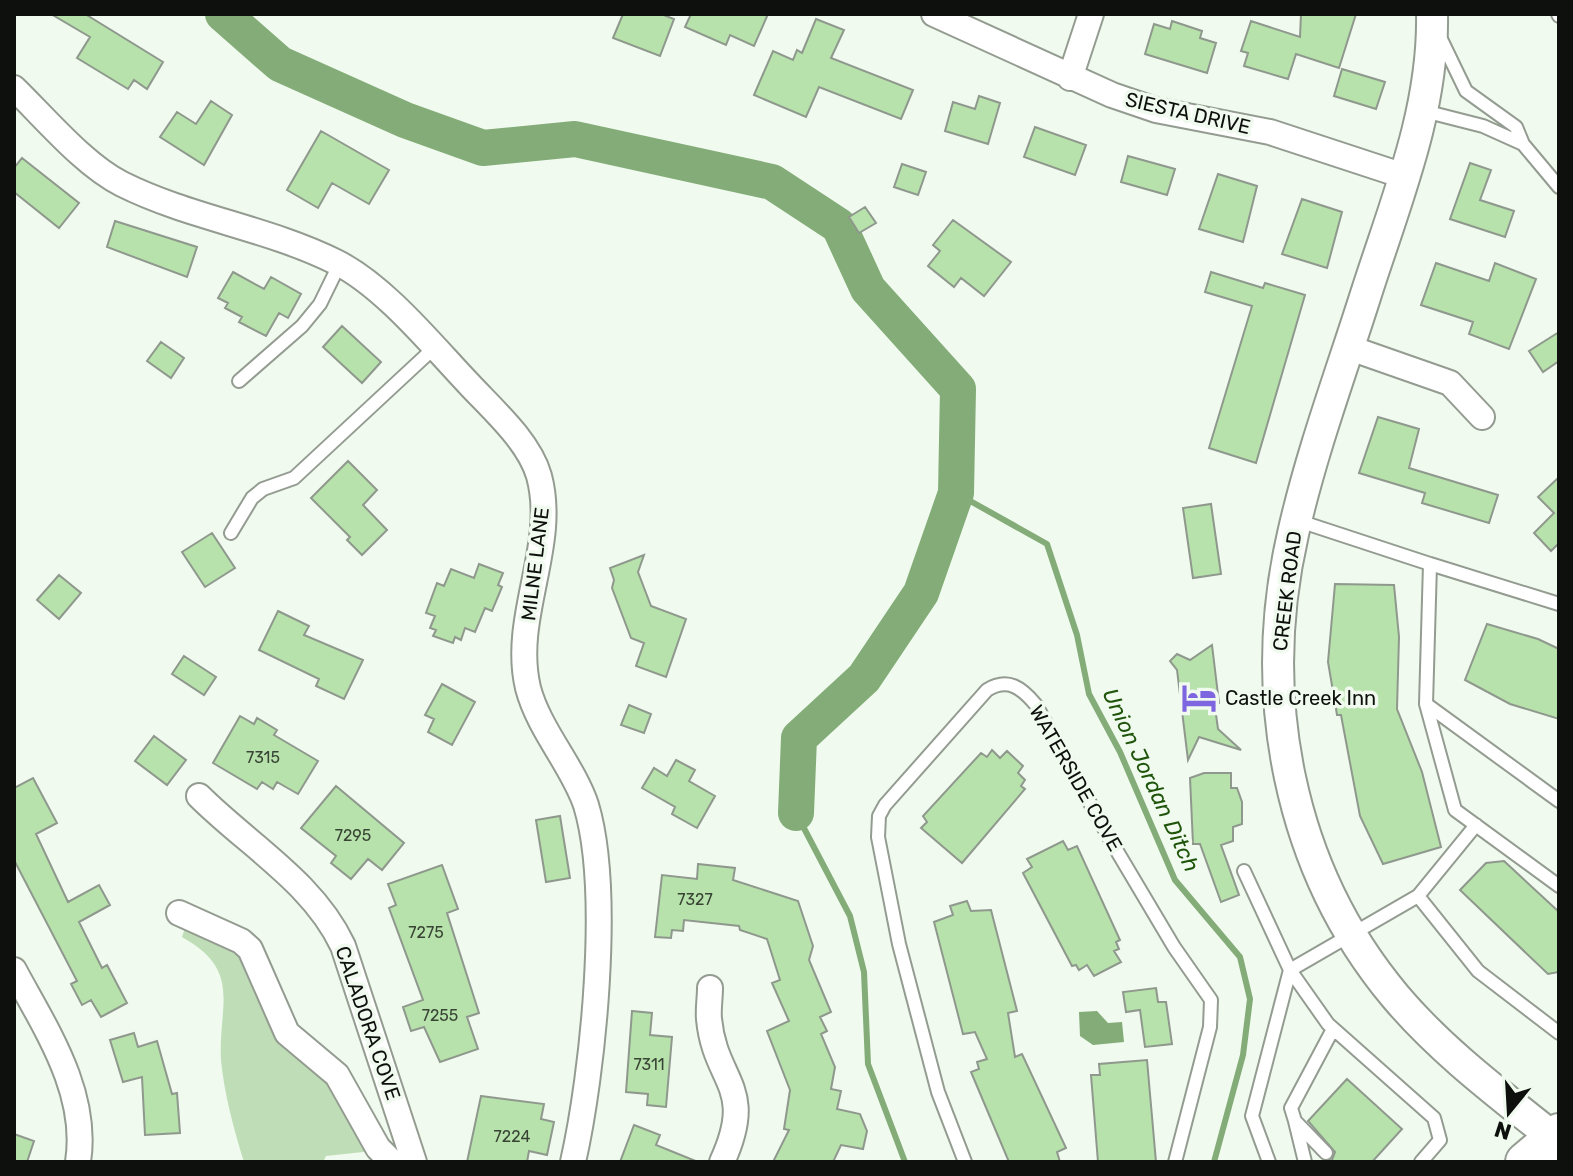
<svg xmlns="http://www.w3.org/2000/svg" width="1573" height="1176" font-family="Rubik,sans-serif">
	<style>
		.green { fill: #bfddb7 }
		.water { fill: #83ac78 }
		.lines { fill: none; stroke-linecap: round; stroke-linejoin: round }
		.stream { stroke: #83ac78; stroke-width: 6 }
		.river { stroke: #83ac78; stroke-width: 36 }
		.building { fill: #b7e2ab; stroke: #8f988d; stroke-width: 2 }
		.service-casing { stroke: #949c91; stroke-width: 16 }
		.minor-casing { stroke: #949c91; stroke-width: 28 }
		.tertiary-casing { stroke: #949c91; stroke-width: 34 }
		.primary-casing { stroke: #949c91; stroke-width: 42 }
		.service { stroke: #fff; stroke-width: 12 }
		.minor { stroke: #fff; stroke-width: 24 }
		.tertiary { stroke: #fff; stroke-width: 30 }
		.primary { stroke: #fff; stroke-width: 38 }
		.labels { text-anchor: middle; dominant-baseline: central; stroke-width: 7; stroke-linejoin: round; paint-order: stroke }
		.number-label { font-size: 16px; fill: #384434 }
		.street-label { font-size: 20px; fill: #0d100c; stroke: #f0faee }
		.poi-label { font-size: 20px; fill: #0d100c; stroke: #f0faee; text-anchor: start }
		.water-label { font-size: 22px; font-style: italic; fill: #1f540b; stroke: #f0faee }
	</style>
	<rect width="100%" height="100%" fill="#f0faee"/>
	<path class="green" d="M185 928 233 942 372 1151 326 1156 323 1162H244C234 1130 224 1093 221 1060 218 1005 243 971 182 937Z"/>
	<path class="water" d="M1097 1011 1108 1023 1122 1022 1124 1042 1093 1045 1080 1036 1079 1012Z"/>
	<g class="lines">
		<path class="stream" d="M956 493 1047 544 1077 635 1089 694 1120 752 1175 880 1240 957 1250 999 1243 1055 1214 1162
			M796 813 850 916 864 972 868 1064 905 1162"/>
		<path class="river" d="M223 14 280 64 405 120 483 148 575 139 772 182 839 226 868 289 958 389 956 493 921 593 864 678 799 738 796 813"/>
	</g>
	<path class="building" d="M51 14H85L163 62 147 89 134 80 128 89 77 58 90 37Z
		M623 14H661L674 19 660 56 613 38Z
		M691 14H768L754 46 730 35 726 45 685 27Z
		M1301 14H1356L1339 68 1296 54 1288 79 1244 66 1248 53 1241 51 1251 21 1300 37Z
		M816 19 844 30 831 58 913 90 901 119 819 87 806 117 754 95 773 51 793 60 797 50 802 53Z
		M1172 21 1202 31 1200 38 1216 43 1207 73 1145 54 1154 24 1170 29Z
		M1342 69 1385 82 1376 109 1334 96Z
		M979 96 1000 103 988 144 945 131 953 102 975 109Z
		M211 101 232 115 204 165 160 137 177 112 196 124Z
		M1035 127 1086 145 1075 175 1024 157Z
		M321 131 389 170 369 204 332 183 318 208 287 190Z
		M1128 156 1175 169 1167 195 1121 182Z
		M22 158 79 203 59 228 14 192V168Z
		M1470 163 1491 170 1480 200 1514 211 1505 237 1450 219Z
		M902 164 926 172 918 195 894 187Z
		M1218 174 1257 186 1243 242 1199 229Z
		M1302 199 1342 212 1327 268 1282 254Z
		M865 207 876 223 859 233 849 217Z
		M953 220 1011 262 984 296 961 278 954 287 928 266 940 251 933 245Z
		M115 221 197 247 187 277 107 247Z
		M1436 263 1489 281 1495 263 1536 279 1509 349 1469 334 1473 322 1421 305Z
		M233 272 264 289 271 277 301 294 288 318 279 313 266 336 239 322 242 317 225 308 228 303 218 298Z
		M1211 272 1263 288 1265 283 1305 295 1256 463 1209 448 1252 306 1205 292Z
		M342 326 381 362 362 383 323 347Z
		M1559 332V361L1543 372 1529 351Z
		M161 342 184 358 171 378 147 361Z
		M1378 417 1419 429 1409 468 1498 495 1489 523 1422 503 1425 493 1359 473Z
		M348 461 377 490 363 505 387 530 362 555 347 540 350 537 311 498Z
		M1559 477V543L1551 551 1534 533 1554 513 1538 497Z
		M1211 504 1221 574 1193 578 1183 508Z
		M212 533 235 568 205 587 182 552Z
		M644 555 638 572 651 606 686 619 666 677 636 666 644 643 631 638 612 588 614 580 610 568Z
		M479 564 503 573 498 585 502 587 492 611 485 608 475 632 465 628 461 640 455 637 453 643 433 636 436 630 430 628 435 616 426 613 437 583 444 586 451 569 474 578Z
		M59 575 81 593 59 619 37 600Z
		M1335 584 1394 585 1399 637 1397 709 1422 772 1441 847 1383 864 1360 816 1341 715H1337L1328 662Z
		M278 611 309 626 304 635 363 660 344 699 316 686 319 679 259 650Z
		M1487 624 1538 639 1559 649V719L1510 704 1465 680Z
		M1212 645 1219 703 1215 707 1218 729 1241 750 1199 737 1188 760 1177 670 1170 661 1177 654 1190 660Z
		M184 656 216 677 204 695 172 674Z
		M442 684 475 702 452 745 428 732 434 719 425 715Z
		M629 705 651 714 644 733 621 725Z
		M240 716 254 724 257 718 277 730 274 735 318 761 298 794 277 782 273 789 262 782 257 789 213 763Z
		M154 736 186 760 167 785 135 761Z
		M992 750 1000 758 1007 751 1023 766 1018 773 1025 780 1021 786 1025 789 962 863 921 828 927 822 923 816 981 753 987 757Z
		M676 760 695 770 689 781 715 796 697 828 672 814 675 807 642 788 654 768 667 776Z
		M1204 773H1231V788H1237L1242 802V824L1233 827V841L1221 845 1239 895 1221 902 1200 844H1193L1190 778Z
		M33 778 57 823 36 834 68 902 99 885 110 905 79 922 102 968 107 965 127 1003 101 1017 91 1000 82 1005 71 984 77 981 14 860V788Z
		M336 786 404 843 382 870 368 859 351 879 331 863 336 856 301 828Z
		M560 816 570 878 546 882 536 820Z
		M1063 841 1068 850 1077 846 1120 940 1116 942 1119 949 1114 951 1121 962 1094 976 1087 965 1079 970 1076 965 1072 966 1023 873 1032 867 1027 859Z
		M1504 861 1559 912V972L1548 974 1460 890 1486 863Z
		M698 864 735 868 733 880 798 901 813 946 809 960 831 1012 820 1017 827 1031 821 1034 835 1067 831 1089 841 1091 837 1109 860 1114 867 1131 863 1149 841 1145 833 1162H773L789 1130 784 1129 790 1090 767 1031 789 1021 772 983 780 980 767 939 740 930 739 926 684 920 683 931 672 930 671 938 655 937 662 875 697 879Z
		M442 865 458 909 447 913 479 1013 467 1017 478 1049 440 1062 424 1027 411 1031 403 1007 423 1000 389 908 396 905 388 884Z
		M967 901 971 911 991 910 1017 1011 1008 1013 1015 1057 1022 1054 1066 1148 1057 1152 1060 1162H1009L971 1072 979 1069 977 1062 987 1059 975 1032 963 1034 934 922 953 915 950 906Z
		M1156 988 1158 1002H1166L1172 1044 1145 1047 1140 1010 1126 1012 1123 992Z
		M632 1011 652 1013 650 1035 672 1037 666 1107 647 1105 648 1094 626 1092Z
		M134 1033 138 1047 157 1041 172 1094 177 1093 180 1133 145 1135 142 1077 123 1082 110 1040Z
		M1147 1060 1156 1162H1098L1091 1075H1100L1099 1064Z
		M1347 1079 1402 1129 1372 1162H1318L1332 1160 1335 1152 1308 1121Z
		M481 1096 544 1104 541 1119 554 1122 547 1155 529 1151 527 1162H467Z
		M634 1125 660 1135 656 1145 698 1162H620Z
		M14 1134 34 1141 27 1162H14Z"/>
	<g class="lines">
		<g class="service-casing">
			<path id="service" d="M1558 14 1559 16
				M1438 33 1466 91 1516 127 1523 144 1559 187
				M1424 111 1483 126 1523 144
				M239 381 302 326 320 304 340 263
				M1296 520 1430 564
				M231 533 252 498 263 489 294 478 434 348
				M1559 604 1430 564 1426 704 1455 810 1559 886
				M1426 704 1559 801
				M1476 825 1418 896 1478 971 1559 1033
				M1244 871 1290 970 1252 1116 1269 1162
				M1418 896 1290 970 1328 1024 1434 1118 1440 1140 1421 1162
				M1295 1121 1305 1162
				M1326 1153 1295 1121 1291 1108 1333 1029
				M965 1162 938 1092 899 944 878 837 879 816 885 805 987 690C1008 677 1022 688 1036 705L1111 841 1174 947 1211 1000 1210 1027 1175 1162"/>
		</g>
		<g class="minor-casing">
			<path id="minor" d="M934 14 1112 95 1156 110 1270 132 1404 176
				M1070 78 1091 14
				M14 88C45 118 84 165 122 184 190 218 268 228 336 262 384 286 431 344 468 383 492 409 529 441 539 476 558 546 511 617 528 688 539 730 573 766 586 805 612 891 593 1074 573 1162
				M1350 348 1450 383 1482 417
				M199 796C248 845 313 882 343 946L414 1162
				M179 913 241 941 250 949 287 1033 337 1075 378 1148 392 1162
				M14 970C45 1028 89 1092 78 1162
				M710 988C710 998 708 1009 709 1019 715 1083 757 1086 722 1162"/>
		</g>
		<g class="tertiary-casing">
			<path id="tertiary" d="M1432 14C1434 111 1395 203 1366 294 1341 373 1311 453 1293 534 1256 695 1288 868 1395 996 1442 1052 1503 1097 1559 1142"/>
		</g>
		<g class="primary-casing">
			<path id="primary" d="M1525 1162 1559 1133"/>
		</g>
		<use href="#service" class="service"/>
		<use href="#minor" class="minor"/>
		<use href="#tertiary" class="tertiary"/>
		<use href="#primary" class="primary"/>
	</g>
	<defs>
		<g id="hotel-bare" transform="scale(2.76)"><path d="M-6-4.5h1.5V1H6V5H4.5V3h-9V5H-6ZM-4 0a1.8 1.8 0 1 1 3.6 0ZM.5 0V-2.5h3Q6-2.5 6 0Z" fill="#7f66e1" stroke="#f0faee" stroke-width="2.5" paint-order="stroke"/></g>
	</defs>
	<g fill-rule="evenodd">
		<use href="#hotel-bare" x="1199" y="698"/>
	</g>
	<g class="labels">
		<g class="number-label">
			<text x="263" y="757">7315</text>
			<text x="353" y="835">7295</text>
			<text x="695" y="899">7327</text>
			<text x="426" y="932">7275</text>
			<text x="440" y="1015">7255</text>
			<text x="649" y="1064">7311</text>
			<text x="512" y="1136">7224</text>
		</g>
		<g class="street-label">
			<text transform="translate(1188 113) rotate(13)">SIESTA DRIVE</text>
			<text transform="translate(535 564) rotate(-83)">MILNE LANE</text>
			<text transform="translate(1287 591) rotate(-83)">CREEK ROAD</text>
			<text transform="translate(1076 778) rotate(60)">WATERSIDE COVE</text>
			<text transform="translate(368 1023) rotate(71)">CALADORA COVE</text>
		</g>
		<g class="poi-label">
			<text x="1225" y="698">Castle Creek Inn</text>
		</g>
		<g class="water-label">
			<text transform="translate(1151 780) rotate(65)">Union Jordan Ditch</text>
		</g>
	</g>
	<rect width="1573" height="1176" fill="none" stroke="#0d100c" stroke-width="32"/>
	<g transform="translate(1509 1112) rotate(198)" stroke="#f0faee" stroke-width="6" paint-order="stroke">
	<path d="M0-6L14 30L0 20L-14 30Z" fill="#0d100c"/>
	<text y="-12" font-size="22" font-weight="bold" text-anchor="middle" fill="#0d100c">N</text>
	</g>
</svg>
